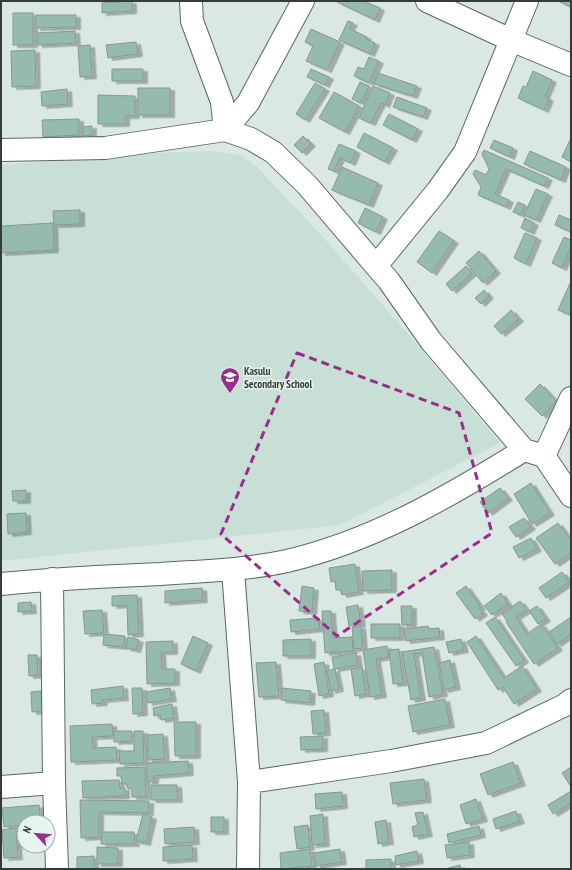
<svg xmlns="http://www.w3.org/2000/svg" width="572" height="870" font-family="'PT Sans Narrow',sans-serif">
	<style>
		.built { fill: #c8dfd6 }
		.building { fill: #94bbad; stroke: #899791; filter: url(#shadow) }
		.lines { fill: none; stroke-linecap: round; stroke-linejoin: round }
		.minor-casing { stroke: #5a6762; stroke-width: 24 }
		.minor { stroke: #fff; stroke-width: 22 }
		.marked { fill: none; stroke: #992d8d; stroke-width: 3; stroke-dasharray: 8 5; stroke-linejoin: round }
		.labels { text-anchor: middle; dominant-baseline: central; stroke-width: 3; stroke-linejoin: round; paint-order: stroke }
		.poi-label { font-size: 11px; font-weight: bold; fill: #353b39; stroke: #e6f5ef; text-anchor: start }
	</style>
	<defs>
		<filter id="shadow"><feDropShadow dx="4.5" dy="2.5" stdDeviation="0" flood-color="#0004"/></filter>
	</defs>
	<rect width="100%" height="100%" fill="#d9e8e2"/>
	<path class="built" d="M212 151 240 155 255 165 323 237 417 344 500 443 340 525 1 561V165L156 153Z"/>
	<path class="building" d="M132 1V11L102 13V3Z
		M337 1H364L380 8 375 20 337 2Z
		M561 1H571V7L560 2Z
		M13 13H33V45H13Z
		M36 15H76V27L36 28Z
		M348 21 353 23 350 29 367 37 366 39 375 43 370 54 339 40Z
		M311 29 340 42 327 70 306 61 313 46 305 42Z
		M75 31 76 43 38 45 37 33Z
		M136 42 138 54 108 58 106 45Z
		M90 45 92 76 80 77 78 46Z
		M35 50 36 86 12 87 11 51Z
		M369 57 379 61 369 83 354 76 358 67 364 69Z
		M112 69H143V81H112Z
		M311 69 329 77 325 85 307 77Z
		M533 71 552 80 545 96 549 99 544 110 518 98 523 86 526 87Z
		M378 73 417 86 413 96 374 84Z
		M360 82 369 86 361 103 352 99Z
		M315 83 325 89 305 120 296 114Z
		M373 86 390 93 385 105 381 103 371 123 359 118Z
		M138 88H170V115H138Z
		M67 89 68 104 42 106 41 92Z
		M334 92 359 106 345 132 319 118Z
		M98 95 135 96V116H125V124H98Z
		M397 97 427 108 423 117 393 107Z
		M389 114 418 129 412 140 383 125Z
		M79 119V135L43 137 42 120Z
		M92 126V135L83 136V127Z
		M364 133 393 148 385 162 357 147Z
		M303 136 311 144 302 153 294 145Z
		M571 138V162L562 157Z
		M494 140 513 148 510 157 490 148Z
		M339 144 356 151 351 163 340 158 334 171 328 169Z
		M484 150 548 178 544 186 506 169 495 194 509 200 506 207 478 195 481 187 473 174 475 170 486 175 489 169 482 154Z
		M530 151 566 167 561 180 524 164Z
		M342 167 378 183 369 205 332 190Z
		M536 189 548 194 536 220 524 215Z
		M518 202 525 205 521 215 513 212Z
		M365 208 383 217 376 232 358 223Z
		M80 210V224L54 225 53 211Z
		M559 215 571 220V232L555 225Z
		M525 218 534 223 530 232 521 228Z
		M53 223 54 250 1 253V226Z
		M439 231 454 241 432 273 417 262Z
		M525 233 537 238 526 264 514 258Z
		M564 237 571 240V247L562 268 552 263Z
		M479 251 496 271 483 283 466 263Z
		M466 266 472 273 452 291 446 284Z
		M571 281V315L558 310Z
		M484 290 489 296 481 304 475 298Z
		M511 310 519 319 501 334 494 326Z
		M540 384 556 401 542 416 525 399Z
		M531 483 550 513 532 524 514 494Z
		M500 488 508 498 488 513 480 502Z
		M26 490V501H13L12 491Z
		M26 513 27 532 8 534 7 514Z
		M524 518 531 527 516 537 509 527Z
		M558 523 571 540V553L555 564 536 538Z
		M531 538 537 549 519 558 513 547Z
		M355 564 359 592 342 595 341 590H336L335 581 331 582 329 568Z
		M392 570V590L363 591 362 571Z
		M562 572 570 582 546 598 539 588Z
		M302 586 314 588 312 612 299 611Z
		M466 586 481 607 479 608 483 613 475 619 456 593Z
		M202 588 203 600 165 603V591Z
		M501 593 508 604 492 615 484 606Z
		M137 595 139 634 128 635 127 605 112 606V596Z
		M520 601 527 610 516 617 527 634 541 624 558 648 534 664 506 622 507 621 502 614Z
		M31 602 32 611 18 612V603Z
		M358 605 361 624 349 626 346 607Z
		M401 606H412V624L402 625Z
		M537 606 546 619 538 624 529 611Z
		M102 610 104 633 85 634 83 611Z
		M322 611H331L333 638 352 637 353 651 325 653Z
		M495 617 524 660 516 666 486 623Z
		M571 617V634L557 644 549 632Z
		M319 618 320 629 291 632 290 620Z
		M371 624H400V638H371Z
		M361 626 363 648 354 649 352 627Z
		M428 626 429 629 439 628 440 637 406 641 404 629Z
		M104 634 125 636 124 647 103 645Z
		M193 636 208 643 196 671 181 664Z
		M476 636 504 678 522 666 537 689 514 704 503 687 498 690 467 642Z
		M128 637 139 640 136 650 126 648Z
		M311 639V656H283V640Z
		M461 639 464 650 449 653 446 642Z
		M173 641V652H161L162 669H175V683L147 684 146 642Z
		M387 646 389 657 376 659 382 695 370 697 363 650Z
		M434 647 443 694 429 697 422 653 414 654 421 698 411 700 402 652Z
		M399 649 403 683 393 684 389 650Z
		M356 653 358 665 334 669 332 657Z
		M28 655H37L38 675 29 676Z
		M450 660 456 687 444 690 439 663Z
		M276 662 279 696 259 697 256 663Z
		M324 662 329 694 319 696 314 664Z
		M362 667 366 694 355 696 351 669Z
		M335 669 339 689 331 691 327 671Z
		M123 686 124 698 102 700 103 703 92 704 91 690Z
		M132 688H142L143 713 133 714Z
		M170 688 172 699 148 703 146 692Z
		M282 688 311 691 310 703 281 700Z
		M41 691 42 711 32 712 31 692Z
		M445 699 450 725 413 732 408 706Z
		M172 704 174 718 161 720 160 715 154 716 153 708Z
		M324 710 326 733 313 734 311 711Z
		M174 722H196V756H175Z
		M112 724 113 736 92 737 93 748 116 747 117 760 71 762 70 726Z
		M114 731H132V741L114 742Z
		M134 731H143L144 763 120 764 119 751H134Z
		M163 734 165 759 148 760 147 735Z
		M323 736V749L301 750 300 737Z
		M188 761 189 773 154 776V781L148 782 146 763Z
		M513 762 521 783 488 795 480 774Z
		M145 767 146 797H132V789H128L127 784H122L121 776H117V768Z
		M571 767V787L562 773Z
		M424 779 427 800 393 804 390 783Z
		M119 780 120 788H125V796L83 798 82 781Z
		M151 785H177L178 800H151Z
		M571 791V803L553 814 548 805Z
		M342 792 343 806 316 809 315 794Z
		M476 799 483 819 466 824 460 805Z
		M80 800 149 801V813L99 812V837L81 838Z
		M39 805 41 822H24V825L4 827 2 808Z
		M516 811 520 821 496 829 493 819Z
		M423 812 428 834 414 837 412 827 418 825 415 813Z
		M143 814 152 817 146 843 136 841Z
		M323 814 325 844 312 845 310 816Z
		M211 817H224V832H211Z
		M386 820 389 842 378 844 375 822Z
		M308 825 310 847 297 849 294 827Z
		M479 826 481 835 449 843 447 834Z
		M194 827 195 842 165 844 164 829Z
		M16 828 18 857 4 858 2 830Z
		M102 832H134L135 844H101Z
		M469 842 470 855 447 858 445 845Z
		M192 845 193 859 163 861V847Z
		M97 847 118 848V864H97Z
		M310 849 312 866 281 869 280 853Z
		M340 849 342 862 316 866 314 853Z
		M417 851 419 861 396 865 395 856Z
		M94 856V869H77V857Z
		M391 859V869H366V860Z
		M460 865 461 869H448V868Z"/>
	<g class="lines">
		<g class="minor-casing">
			<path id="minor" d="M191 1 192 21 222 102 225 130 251 139 273 152 307 185 376 266 438 190 465 152 527 1
				M427 1 511 40 571 65
				M1 150 105 148 225 130 248 103 303 1
				M376 266 389 281 431 341 524 450 544 456 571 496
				M544 456 571 398
				M233 570 249 782 248 869
				M52 579 54 783 57 869
				M1 584C54 579 108 576 161 574 203 571 246 570 287 561 373 541 450 496 524 450
				M249 782 391 761 486 743 565 705 571 700
				M1 787 54 783"/>
		</g>
		<use href="#minor" class="minor"/>
	</g>
	<path class="marked" d="M297 353 459 413 492 533 337 636 221 534Z"/>
	<defs>
		<g id="school-pin" transform="scale(1)"><path d="M0 17L-7.5 6A9.5 9.5 0 1 1 7.5 6Z" fill="#992d8d" stroke="#e6f5ef"/><path d="M0-5L7-2L0 1L-7-2ZM-4 1L0 2.5L4 1V4Q0 6-4 4Z" fill="#fff"/></g>
	</defs>
	<g fill-rule="evenodd">
		<use href="#school-pin" x="230" y="377"/>
	</g>
	<g class="labels">
		<g class="poi-label">
			<text x="244" y="371">Kasulu<tspan x="244" dy="13">Secondary School</tspan></text>
		</g>
	</g>
	<rect width="572" height="870" fill="none" stroke="#353b39" stroke-width="4"/>
	<g transform="translate(36 834) rotate(296)"><circle r="19" fill="#e6f5ef" stroke="#9faba6"/>
	<path d="M0-3L7 15L0 10L-7 15Z" fill="#992d8d"/>
	<text y="-6" font-size="11" font-weight="bold" text-anchor="middle" fill="#353b39">N</text>
	</g>
</svg>
